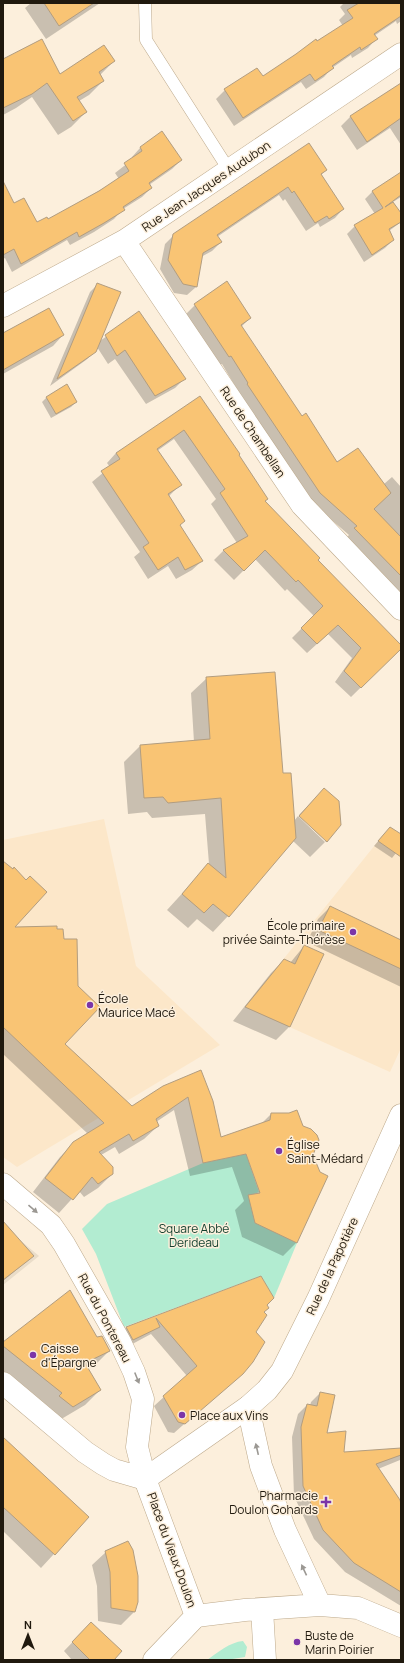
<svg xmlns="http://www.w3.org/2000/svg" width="404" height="1663" font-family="Manrope,sans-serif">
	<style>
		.commercial { fill: #eaddc9 }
		.built { fill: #fce7c9 }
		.green { fill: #b2ecd1 }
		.shadow { fill: #0003 }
		.building { fill: #f9c474; stroke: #b29d80 }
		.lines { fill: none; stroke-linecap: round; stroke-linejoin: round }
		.service-casing { stroke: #bda98b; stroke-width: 13 }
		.minor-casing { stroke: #bda98b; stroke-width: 23 }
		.tertiary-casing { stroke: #bda98b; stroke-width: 23 }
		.service { stroke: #fff; stroke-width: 12 }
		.minor { stroke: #fff; stroke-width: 22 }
		.tertiary { stroke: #fff; stroke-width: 22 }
		.oneway { fill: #9b9893 }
		.poi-dot { fill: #7b35a8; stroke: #fcefdc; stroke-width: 1.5 }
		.labels { text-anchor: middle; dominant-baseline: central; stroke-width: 3; stroke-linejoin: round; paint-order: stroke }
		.street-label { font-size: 12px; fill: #20190e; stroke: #fcefdc }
		.poi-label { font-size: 12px; fill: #20190e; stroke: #fcefdc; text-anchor: start }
		.park-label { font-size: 12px; fill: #113f2d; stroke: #fcefdc }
	</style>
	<rect width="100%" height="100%" fill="#fcefdc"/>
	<path class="commercial" d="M3 1226 39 1256 3 1285Z"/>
	<path class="built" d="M104 819 136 966 220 1045 17 1167 3 1157V840Z
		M379 840 401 857V1048L390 1072 245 1007Z"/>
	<path class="green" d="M246 1154 259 1192 249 1196 269 1229 297 1243 274 1298 261 1276 124 1327 96 1254 82 1229 107 1204 203 1163Z
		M243 1641 247 1647 245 1657 226 1660H207C217 1653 230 1642 243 1641Z"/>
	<path class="shadow" d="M31 3H100L46 39 25 8Z
		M344 3H401V21L397 24 396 21 374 36 376 39 368 48 352 58 351 55 332 68 324 77 306 89 301 82 234 126 216 99 225 90 263 78 343 26 339 20 345 14 340 7Z
		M3 61 60 75 114 61 100 75 103 81 89 95 79 101 86 112 71 127 58 135 32 97 16 108 3 115Z
		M401 83V145L390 128 357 150 341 126 350 117Z
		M140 148 181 160 172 169 149 185 151 188 142 197 123 209 114 219 94 232 70 245 67 240 12 272 5 258 3 259V211L37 223 47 221 119 179 115 173 133 159 132 157Z
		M326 170 321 175 343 209 335 218 320 227 318 223 306 231 285 199 283 201 279 195 217 237 221 242 212 251 201 257 196 287 187 295 174 293 160 269 165 244 174 235Z
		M400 174 401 197 393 202 401 215V222L389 231 393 240 385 248 364 262 347 234 355 226 375 214 365 199 372 192Z
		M98 284 100 341 139 313 184 379 175 388 146 404 115 359 108 364 97 347 95 352 86 360 50 386 90 292Z
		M195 305 250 318 241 327 301 417 337 464 384 484 392 477 401 487V594L346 538 349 535 311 502 251 413 222 364 220 365 186 314Z
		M3 333 63 335 53 346 3 374Z
		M47 397 76 402 71 407 51 418 42 402Z
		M200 397 238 455 264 501 316 560 401 646V648L351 697 335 682 352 658 328 634 307 653 292 638 314 616 287 589 285 591 255 559 234 580 214 560 224 550 237 543 211 504 216 499 174 439 157 451 180 485 168 497 179 526 202 561 192 570 176 579 168 566 148 579 134 557 140 552 92 482 110 467 107 463 116 453Z
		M207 678 282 774 294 821 298 816 325 842 310 857 293 841 228 916 213 932 197 919 188 928 167 910 209 864 205 814 152 818 147 812 128 814 124 762 140 746 194 742 191 693Z
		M324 789 340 825 325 842V839L299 815Z
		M385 833 401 835V847L392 858 374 846Z
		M3 872 12 928 64 1044 131 1107 201 1071 221 1139 261 1124 271 1114 312 1155 297 1242 283 1256 242 1237 235 1210 244 1201 232 1167 190 1176 174 1110 156 1122 158 1126 144 1139 119 1154 115 1147 101 1155 112 1174 98 1188 84 1197 79 1191 59 1213 33 1192 60 1157 74 1143 88 1134 3 1054Z
		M330 907 401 941V987L307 942 318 919Z
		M304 946 322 954 289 1027 276 1040 233 1021 271 973 284 960 290 963Z
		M3 1223 33 1256 3 1281Z
		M261 1277 266 1304 255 1332 242 1373 174 1433 168 1432 154 1406 187 1376 151 1334 123 1349 116 1337 126 1328Z
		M97 1339 109 1351 94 1366 87 1369 100 1390 85 1405 58 1421 3 1373V1343Z
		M320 1393 325 1434 343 1453 401 1449V1462L400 1460 378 1469 401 1507V1606L345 1572 314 1539 294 1496 292 1437 298 1414 307 1405 310 1406 311 1402Z
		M3 1438 88 1517 41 1568 3 1531Z
		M106 1552 134 1612 121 1625 98 1621 97 1586 92 1565Z
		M91 1623 112 1660H72L64 1651Z"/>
	<path class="building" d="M44 3H94L59 26Z
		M359 3H401V16L374 34 378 39 361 50 360 47 332 66 334 68 315 81 310 74 243 118 224 89 257 68 263 76 296 54 316 39 317 41 353 18 347 10Z
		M42 39 60 74 104 45 115 61 99 72 104 81 77 97 87 112 73 121 47 83 32 94 3 108V59Z
		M401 83V118L367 142 350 116Z
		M162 131 182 160 149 183 152 188 123 207 125 210 104 223 79 237 77 232 21 264 14 249 3 255V181L14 203 24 198 37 222 47 217 48 219 99 191 129 171 124 163 142 151 140 147Z
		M309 143 327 170 321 174 344 209 329 219 327 216 315 223 294 191 292 193 288 187 217 235 222 242 203 253 197 287 183 284 168 260 173 234Z
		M401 172V195L385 207 393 202 401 213V222L389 229 394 240 372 255 354 225 383 208 372 191Z
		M227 281 251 318 241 325 302 416 306 413 337 462 358 448 391 493 374 509 401 537V576L354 528 357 526 320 493 247 384 248 383 231 356 229 357 194 304Z
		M97 283 121 292 96 352 57 379Z
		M49 308 64 335 3 370V333Z
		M139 311 186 379 155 396 125 350 117 356 105 335Z
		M67 384 77 402 56 414 46 397Z
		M200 396 240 454 239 455 268 499 265 501 320 558 318 560 401 645V649L361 688 344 671 361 648 338 625 317 644 301 628 323 606 298 580 296 582 265 550 244 571 223 550 248 536 220 493 225 489 184 430 157 449 182 485 168 494 185 521 180 525 203 561 185 570 178 557 158 570 143 547 149 543 101 471 120 459 116 453Z
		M275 672 283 773H291L296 838 229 917 213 904 204 913 182 894 208 863 226 878 221 798 168 803 163 797 144 798 140 745 210 739 206 677Z
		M324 788 339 801 341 825 327 842 299 816Z
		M390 827 401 834V857L378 841Z
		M3 861 13 869 14 867 26 880 30 876 47 892 15 927 57 926V929H63L64 939H77L78 986 100 1007 65 1044 132 1106 163 1086 201 1070 213 1101 221 1137 270 1120 271 1113H289L297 1110 303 1126 311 1129 317 1135 319 1140 313 1155 320 1172 328 1176 297 1243 255 1223 248 1195 260 1193 246 1154 203 1163 188 1097 156 1119 159 1126 133 1141 129 1134 99 1152 113 1167V1174L98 1184 92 1177 73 1200 45 1178 73 1142 104 1123 3 1027Z
		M330 906 401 940V969L318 930Z
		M304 945 324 954 290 1027 245 1007 284 959 295 964Z
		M3 1221 34 1256 3 1280Z
		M261 1276 274 1298 267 1305 269 1308 264 1312 267 1315 256 1332 265 1342 253 1362 243 1374 185 1424 178 1422 163 1396 197 1366 156 1318 160 1327 133 1340 126 1327Z
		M70 1290 97 1337 102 1336 110 1351 85 1363 101 1390 73 1407 59 1396 62 1393 3 1346V1342Z
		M320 1392 335 1395 327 1433 346 1431 344 1452 401 1448V1455L376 1464 400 1500 401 1504V1592L354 1563 323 1530 303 1486 301 1427 307 1404 317 1406Z
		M3 1437 89 1517 55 1555 3 1507Z
		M128 1541 133 1550 138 1576V1602L135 1612 111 1608 110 1572 105 1551Z
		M91 1622 122 1651 114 1660H90L72 1642Z"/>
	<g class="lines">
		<g class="service-casing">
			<path id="service" d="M145 3 146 40 229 170"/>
		</g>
		<g class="minor-casing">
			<path id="minor" d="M124 241 302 505 401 609
				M3 306 124 241 401 54
				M3 1184 51 1225 64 1244 120 1342 134 1372 143 1399 137 1447 145 1479
				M3 1383 85 1452 103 1464 114 1470 145 1479
				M248 1407 261 1466 285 1530 320 1605
				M262 1609 265 1660
				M196 1616 245 1610 320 1605 358 1608 401 1626"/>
		</g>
		<g class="tertiary-casing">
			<path id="tertiary" d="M154 1660 196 1616 145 1479 248 1407 267 1390 282 1371 318 1299 401 1115"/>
		</g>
		<use href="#service" class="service"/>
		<use href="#minor" class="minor"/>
		<use href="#tertiary" class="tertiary"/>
	</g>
	<defs><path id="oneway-solid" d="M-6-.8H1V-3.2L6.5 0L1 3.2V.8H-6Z"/></defs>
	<g class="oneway">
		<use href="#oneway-solid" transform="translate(33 1209) rotate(41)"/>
		<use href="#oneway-solid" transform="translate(137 1378) rotate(68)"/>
		<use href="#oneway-solid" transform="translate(257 1449) rotate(-103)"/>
		<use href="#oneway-solid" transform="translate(304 1570) rotate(-115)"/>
	</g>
	<g class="poi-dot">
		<circle cx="353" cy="932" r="4"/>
		<circle cx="90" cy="1005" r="4"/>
		<circle cx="279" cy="1151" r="4"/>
		<circle cx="33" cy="1355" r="4"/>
		<circle cx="182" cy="1415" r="4"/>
		<path d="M324 1496h4v4h4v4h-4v4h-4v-4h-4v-4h4z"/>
		<circle cx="297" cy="1642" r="4"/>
	</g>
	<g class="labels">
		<g class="street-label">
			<text transform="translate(206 186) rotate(-34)">Rue Jean Jacques Audubon</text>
			<text transform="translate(253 432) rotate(56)">Rue de Chambellan</text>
			<text transform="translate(332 1266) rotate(-65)">Rue de la Papotière</text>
			<text transform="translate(105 1318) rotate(62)">Rue du Pontereau</text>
			<text transform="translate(172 1550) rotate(70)">Place du Vieux Doulon</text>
		</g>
		<g class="poi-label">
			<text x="345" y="925" text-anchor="end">École primaire<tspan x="345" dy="14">privée Sainte-Thérèse</tspan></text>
			<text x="98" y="998">École<tspan x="98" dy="14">Maurice Macé</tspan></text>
			<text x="287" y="1144">Église<tspan x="287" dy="14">Saint-Médard</tspan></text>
			<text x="41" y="1348">Caisse<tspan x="41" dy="14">d'Épargne</tspan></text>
			<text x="190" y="1415">Place aux Vins</text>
			<text x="318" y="1495" text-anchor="end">Pharmacie<tspan x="318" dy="14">Doulon Gohards</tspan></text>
			<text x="305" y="1635">Buste de<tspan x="305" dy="14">Marin Poirier</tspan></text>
		</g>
		<g class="park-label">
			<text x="194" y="1228">Square Abbé<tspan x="194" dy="14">Derideau</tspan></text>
		</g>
	</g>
	<rect width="404" height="1663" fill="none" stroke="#20190e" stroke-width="8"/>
	<g transform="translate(28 1635)" stroke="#fcefdc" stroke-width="3" paint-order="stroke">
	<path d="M0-3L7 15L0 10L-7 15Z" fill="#20190e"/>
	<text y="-6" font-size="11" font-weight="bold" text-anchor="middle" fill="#20190e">N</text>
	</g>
</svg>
